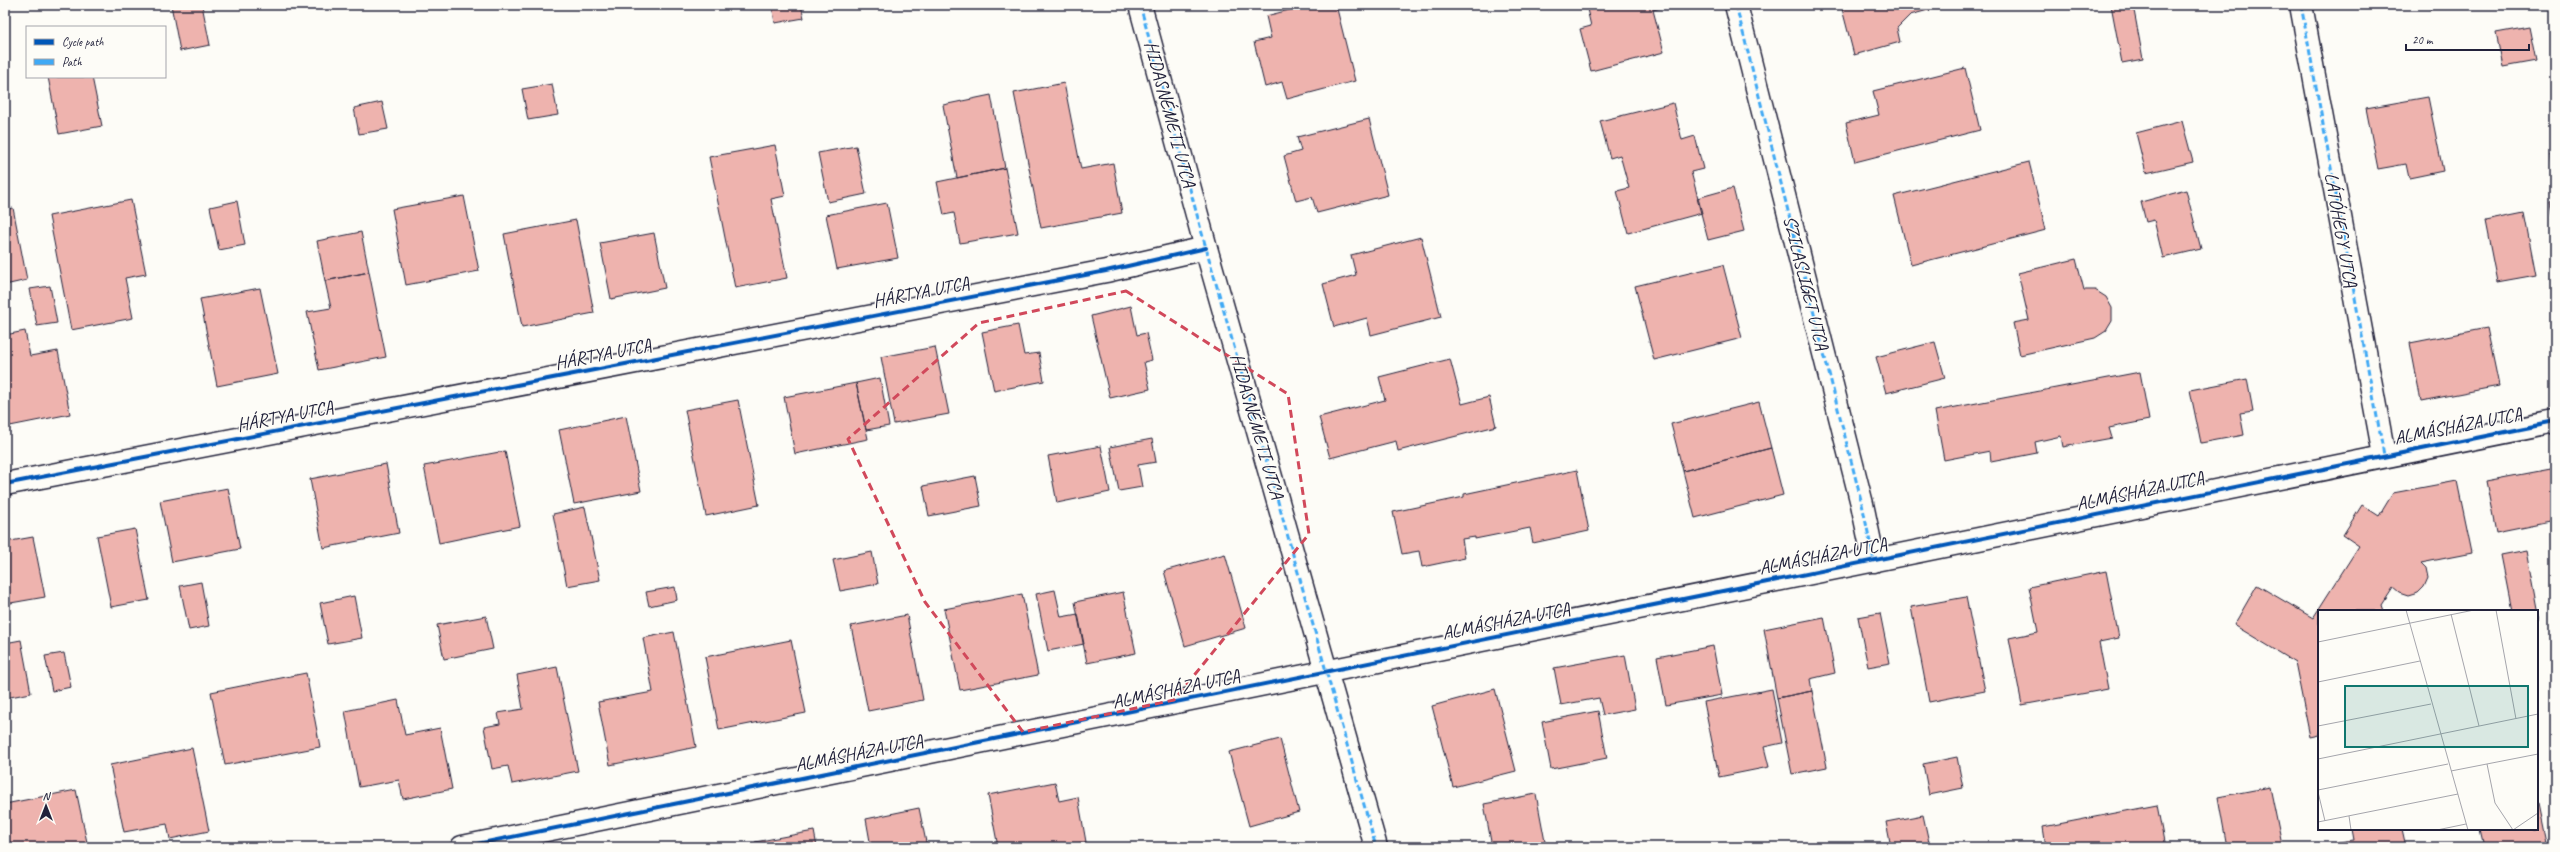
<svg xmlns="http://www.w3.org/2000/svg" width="2560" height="852" font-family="Caveat,sans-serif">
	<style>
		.building { fill: #eeb3ae; stroke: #22223b }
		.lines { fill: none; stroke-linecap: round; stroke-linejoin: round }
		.street-casing { stroke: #22223b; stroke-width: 25 }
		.street { stroke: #fdfcf7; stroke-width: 22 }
		.quiet { stroke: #3fa9f5; stroke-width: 3; stroke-dasharray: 6 3; stroke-linecap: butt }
		.cycleway-casing { stroke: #fdfcf7; stroke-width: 6 }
		.cycleway { stroke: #0057b8; stroke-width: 4 }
		.marked { fill: none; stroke: #d1495b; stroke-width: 3; stroke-dasharray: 8 5; stroke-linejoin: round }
		.labels { text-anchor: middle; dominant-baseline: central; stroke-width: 3; stroke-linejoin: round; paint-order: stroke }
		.street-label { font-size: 19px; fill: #22223b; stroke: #fdfcf7 }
		.inset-road { fill: none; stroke: #a5a5ac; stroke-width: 1 }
		.view { fill: #0f766e; fill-opacity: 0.15; stroke: #0f766e; stroke-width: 2 }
		.inset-edge { fill: none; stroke: #22223b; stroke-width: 2 }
	</style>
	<rect width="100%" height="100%" fill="#fdfcf7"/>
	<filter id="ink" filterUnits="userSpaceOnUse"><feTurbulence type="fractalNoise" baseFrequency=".025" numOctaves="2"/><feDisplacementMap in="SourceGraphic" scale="8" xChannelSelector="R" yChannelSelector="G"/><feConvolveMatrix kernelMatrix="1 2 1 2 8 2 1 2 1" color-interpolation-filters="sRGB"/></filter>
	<g filter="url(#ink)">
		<path class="building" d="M171 5H202L210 45 180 51Z
			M772 5H801L804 18 775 23Z
			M852 5H868L852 8Z
			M1309 5H1336L1355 81 1287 99 1282 82 1265 87 1254 42 1271 38 1266 16Z
			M1586 5H1664L1665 7 1653 10 1664 52 1591 71 1580 29 1591 26Z
			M1841 5H1947L1910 15 1897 28 1900 42 1854 55Z
			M2111 5H2133L2143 59 2122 63Z
			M2430 5H2452L2430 9Z
			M2529 27 2536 61 2503 67 2496 33Z
			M1965 68 1980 130 1855 162 1846 123 1879 115 1873 91Z
			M48 77H92L102 126 59 134Z
			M1064 83 1081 169 1113 163 1122 213 1041 228 1014 93Z
			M552 84 558 115 528 120 522 89Z
			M991 95 1005 168 957 178 943 105Z
			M2428 97 2443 171 2409 178 2406 164 2378 169 2366 108Z
			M382 102 388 129 359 134 354 108Z
			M1673 103 1682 140 1695 136 1703 169 1691 172 1702 213 1628 233 1617 191 1629 188 1620 155 1610 158 1600 121Z
			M1369 119 1388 195 1317 213 1312 197 1296 201 1284 156 1301 151 1297 137Z
			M2182 121 2193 162 2146 173 2136 133Z
			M775 145 785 196 771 199 787 278 735 288 709 157Z
			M856 146 866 194 828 202 818 153Z
			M2555 154V177L2551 155Z
			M2029 162 2046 230 1911 265 1894 196Z
			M1005 168 1018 233 960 243 954 213 944 215 937 182Z
			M1733 188 1744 231 1708 240 1697 198Z
			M2186 190 2201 249 2163 258 2154 220 2146 222 2141 202Z
			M464 196 479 271 406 285 392 209Z
			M131 200 146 274 125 278 133 318 71 330 49 216Z
			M237 201 245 245 219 250 210 207Z
			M2555 201V224L2551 202Z
			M887 203 898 258 837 269 826 215Z
			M13 208 27 280 5 285V210Z
			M2524 213 2536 275 2497 282 2485 221Z
			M576 220 594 313 522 327 504 234Z
			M361 232 369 272 325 281 317 241Z
			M654 233 665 288 611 299 600 243Z
			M1421 237 1441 317 1371 335 1367 318 1334 327 1323 284 1356 275 1351 255Z
			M2076 259 2084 290H2095L2106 297 2112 308V321L2106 331 2095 338 2020 355 2013 323 2029 320 2018 273Z
			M1723 265 1742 338 1654 360 1635 286Z
			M369 272 386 357 319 370 307 312 331 308 325 281Z
			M50 286 57 323 37 326 30 289Z
			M260 288 278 374 217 386 200 299Z
			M1131 306 1137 335 1146 333 1152 360 1144 362 1150 389 1110 398 1091 316Z
			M1018 325 1024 355 1039 353 1044 381 994 391 982 332Z
			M2487 328 2499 386 2421 401 2410 343Z
			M25 331 30 356 58 351 70 414 10 426 5 401V335Z
			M1935 342 1945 378 1886 393 1876 357Z
			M935 347 949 414 894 424 881 357Z
			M1450 359 1462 404 1489 397 1496 426 1398 451 1396 441 1330 458 1319 417 1385 400 1379 377Z
			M2140 372 2149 420 2109 428 2112 438 2063 447 2061 436 2035 442 2037 453 1991 462 1990 451 1944 460 1935 411Z
			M880 378 889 426 866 430 856 383Z
			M2247 379 2253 411 2240 413 2244 435 2201 443 2190 390Z
			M856 383 868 439 795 454 784 397Z
			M738 400 759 505 706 516 685 410Z
			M1759 402 1771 448 1683 471 1671 424Z
			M626 416 641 491 574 504 559 430Z
			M1152 439 1156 462 1138 465 1142 487 1119 491 1110 447Z
			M1101 446 1110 492 1057 503 1048 456Z
			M1771 448 1783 495 1695 518 1683 471Z
			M505 451 520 526 439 543 424 466Z
			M386 464 399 533 323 548 310 479Z
			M2555 468V521L2496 533 2486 481Z
			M1577 470 1589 531 1533 543 1530 528 1475 539V537L1462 539 1465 558 1422 567 1419 551 1402 554 1393 512 1464 497V494Z
			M975 476 981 506 929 516 923 486Z
			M2457 481 2472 553 2421 563 2426 568 2428 578 2424 587 2418 593 2408 596 2399 593 2393 588 2382 605 2384 611H2319V735L2310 737 2295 662 2234 625 2257 585 2313 618 2359 546 2343 535 2362 505 2379 516 2393 493Z
			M228 488 240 549 172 562 160 501Z
			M585 507 600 580 567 586 553 514Z
			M135 529 149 600 111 607 97 536Z
			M33 537 45 597 5 604V542Z
			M2527 550 2540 619 2537 620V611H2512L2501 555Z
			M872 552 878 584 840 591 833 560Z
			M1225 554 1246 628 1185 646 1164 571Z
			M2106 571 2119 638 2099 642 2108 689 2022 705 2009 638 2038 632 2029 587Z
			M201 582 209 626 189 630 180 586Z
			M675 587 677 600 649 606 646 592Z
			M1055 590 1061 617 1078 614 1084 644 1048 651 1036 594Z
			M1123 592 1136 653 1087 663 1075 602Z
			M1022 594 1038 675 960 690 944 609Z
			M354 596 362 638 328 644 320 603Z
			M1966 597 1985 691 1929 702 1911 607Z
			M1880 613 1890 663 1868 667 1858 617Z
			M907 615 923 700 868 711 851 626Z
			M486 616 493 649 444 659 437 625Z
			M1824 617 1835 673 1810 679 1812 691 1777 698 1764 629Z
			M674 632 696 747 610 765 598 702 653 692 643 638Z
			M21 640 31 693 5 698V643Z
			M791 640 806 713 719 730 705 657Z
			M1713 646 1722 695 1666 705 1657 657Z
			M64 653 71 687 52 691 45 656Z
			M1625 655 1635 709 1603 715 1599 698 1561 705 1554 668Z
			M557 667 578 771 512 784 508 766 492 769 484 727 500 724 498 713 523 709 517 675Z
			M306 673 320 747 225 765 211 692Z
			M1495 689 1516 771 1453 787 1432 706Z
			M1772 689 1782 743 1764 747 1769 767 1719 777 1704 702Z
			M1812 691 1827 767 1792 774 1777 698Z
			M398 700 405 735 440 728 452 789 403 799 399 780 359 787 345 711Z
			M1598 711 1607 758 1551 769 1542 722Z
			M1280 739 1299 812 1249 826 1229 752Z
			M192 748 209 831 170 839 167 824 124 832 110 765Z
			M1957 757 1963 788 1929 795 1923 764Z
			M1055 782 1059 801 1078 797 1086 842 1061 847H998L988 795Z
			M2270 787 2282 845 2227 847 2218 797Z
			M76 790 88 847H5V804Z
			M1536 794 1546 847H1492L1484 804Z
			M2540 803 2549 847H2484L2480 829H2537V804Z
			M2157 805 2165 847H2046L2043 827Z
			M919 808 927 847H871L866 819Z
			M1923 815 1930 847H1891L1886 822Z
			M2352 829H2401L2405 847H2339L2338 842 2354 840Z
			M814 831 817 847H757L755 842Z"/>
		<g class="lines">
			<g class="street-casing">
				<path id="street" d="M1140 5 1206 248 1376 847
					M1736 5 1862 504 1874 561
					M2301 5 2384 455
					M5 484 1106 271 1206 248
					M462 847 2555 422"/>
			</g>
			<use href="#street" class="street"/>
			<path class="quiet" d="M1140 5 1206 248 1376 847
				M1736 5 1862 504 1874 561
				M2301 5 2384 455"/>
			<g class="cycleway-casing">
				<path id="cycleway" d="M5 484 1106 271 1206 248
					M462 847 2555 422"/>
			</g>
			<use href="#cycleway" class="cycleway"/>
		</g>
	</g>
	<path class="marked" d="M1126 291 1288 394 1309 534 1174 700 1023 732 925 602 848 439 979 323Z"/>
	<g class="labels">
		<g class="street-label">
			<text transform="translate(1170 114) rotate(75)">HIDASNÉMETI UTCA</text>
			<text transform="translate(2341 230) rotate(80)">LÁTÓHEGY UTCA</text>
			<text transform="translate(1806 283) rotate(76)">SZILASLIGET UTCA</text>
			<text transform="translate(921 292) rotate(-11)">HÁRTYA UTCA</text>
			<text transform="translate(603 354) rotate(-11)">HÁRTYA UTCA</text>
			<text transform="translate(285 416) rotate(-11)">HÁRTYA UTCA</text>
			<text transform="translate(1257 426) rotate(74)">HIDASNÉMETI UTCA</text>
			<text transform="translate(2458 426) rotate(-11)">ALMÁSHÁZA UTCA</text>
			<text transform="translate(2140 491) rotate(-12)">ALMÁSHÁZA UTCA</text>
			<text transform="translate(1823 556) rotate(-11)">ALMÁSHÁZA UTCA</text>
			<text transform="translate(1506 621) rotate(-11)">ALMÁSHÁZA UTCA</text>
			<text transform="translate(1176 689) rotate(-12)">ALMÁSHÁZA UTCA</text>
			<text transform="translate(859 753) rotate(-11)">ALMÁSHÁZA UTCA</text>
		</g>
	</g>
	<g transform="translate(2318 610)">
		<rect width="220" height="220" fill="#fdfcf7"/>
		<path class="inset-road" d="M88 0 150 220M178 0 198 109M133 4 161 116M0 32 156 0M0 72 102 51M0 116 113 94M0 149 220 104M169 154 177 193 195 220M133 161 220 144M0 180 130 154M0 182 7 211M31 206 33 220M0 212 140 184M119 220 148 214M195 220 220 203"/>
		<path class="view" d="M27 76H210V137H27Z"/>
		<rect width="220" height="220" class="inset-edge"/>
	</g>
	<rect width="2560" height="852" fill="none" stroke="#fdfcf7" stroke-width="20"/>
	<rect x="10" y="10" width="2540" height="832" fill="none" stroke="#22223b" stroke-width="1.5" filter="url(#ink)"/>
	<rect x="26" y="26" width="140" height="52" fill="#fdfcf7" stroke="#a5a5ac"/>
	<rect x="34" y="39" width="20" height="6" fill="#0057b8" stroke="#a5a5ac"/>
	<text x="62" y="46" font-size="12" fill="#22223b">Cycle path</text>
	<rect x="34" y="59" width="20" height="6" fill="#3fa9f5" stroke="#a5a5ac"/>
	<text x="62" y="66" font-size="12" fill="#22223b">Path</text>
	<g transform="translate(46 806)" stroke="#fdfcf7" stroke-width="3" paint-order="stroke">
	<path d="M0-3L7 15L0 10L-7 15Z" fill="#22223b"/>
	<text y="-6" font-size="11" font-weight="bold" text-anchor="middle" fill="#22223b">N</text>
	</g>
	<path d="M2406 44v6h123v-6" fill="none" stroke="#22223b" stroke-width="2"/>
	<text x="2412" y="44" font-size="12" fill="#22223b" stroke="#fdfcf7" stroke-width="3" paint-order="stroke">20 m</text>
</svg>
